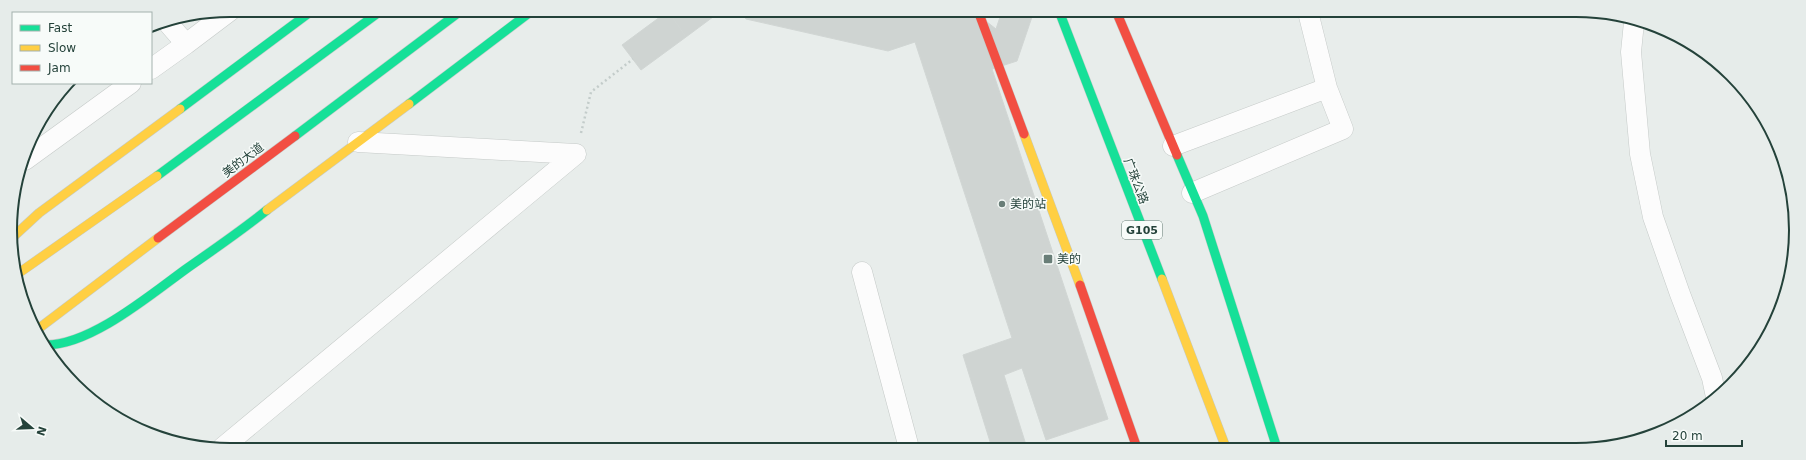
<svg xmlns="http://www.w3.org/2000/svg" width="1806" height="460" font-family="'DejaVu Sans','Noto Sans SC',sans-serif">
<rect width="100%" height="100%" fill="#e8edeb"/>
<path fill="#cfd4d2" stroke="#d1d6d4" d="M668,11h53l-35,26z
M668,11l18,26 -45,33 -19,-25z
M740,11h117l31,7 17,-5 -1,-2h69l23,18 6,-18h32l-17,50 -25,8 116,350 -62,21 -24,-72 -18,7 23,73h-35l-29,-93 49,-17 -97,-296 -27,9 -142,-32z"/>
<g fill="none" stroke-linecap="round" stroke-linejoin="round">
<defs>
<path id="street" d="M1308,12l19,76
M1634,22l-3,30 9,102 13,63 27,77 32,84 4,19
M186,44l45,-34
M151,69l35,-25 -19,-22
M1173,146l154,-58 16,41 -151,64
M25,160l106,-77
M862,272l47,176
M222,448l354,-294 -218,-12"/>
<path id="fast" d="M1059,11l103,268
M409,104l124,-94
M180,109l133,-99
M295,136l167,-126
M1177,155l26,61 74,232
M157,176l225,-166
M46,345c45,0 104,-50 140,-76 27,-19 55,-38 81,-59"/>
<path id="slow" d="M1024,134l56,151
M267,210l142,-106
M13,237l26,-24 141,-104
M16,275l141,-99
M1162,279l64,169
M38,329l120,-91"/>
<path id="jam" d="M978,11l46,123
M1116,11l61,144
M158,238l137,-102
M1080,285l57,163"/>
</defs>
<use href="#street" stroke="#c5cac8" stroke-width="21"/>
<use href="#fast" stroke="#c3cbc8" stroke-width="10"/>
<use href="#slow" stroke="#c3cbc8" stroke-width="10"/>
<use href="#jam" stroke="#c3cbc8" stroke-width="10"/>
<path stroke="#c3ccca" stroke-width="2.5" stroke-dasharray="2 3" stroke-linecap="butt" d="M581,133l10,-41 42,-33"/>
<use href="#street" stroke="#fcfcfc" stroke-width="20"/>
<use href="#fast" stroke="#16e098" stroke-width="9"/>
<use href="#slow" stroke="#ffcf43" stroke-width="9"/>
<use href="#jam" stroke="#f24e42" stroke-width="9"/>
</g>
<g fill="#697e78" stroke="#f7fbf9" stroke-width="1.5">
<circle cx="1002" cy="204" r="4"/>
<rect x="1043" y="254" width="10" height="10" rx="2"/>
</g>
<g text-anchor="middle" stroke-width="3" stroke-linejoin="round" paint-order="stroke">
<rect fill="#f7fbf9" stroke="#637a73" stroke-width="1" x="1122" y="221" width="40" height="18" rx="3"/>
<g font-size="11" font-weight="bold" fill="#24423a">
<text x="1142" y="234">G105</text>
</g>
<g font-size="12" fill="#24423a" stroke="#f7fbf9">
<text transform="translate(243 160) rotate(-37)" y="4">美的大道</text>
<text transform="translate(1136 181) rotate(69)" y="4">广珠公路</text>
</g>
<g font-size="12" fill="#24423a" stroke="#f7fbf9" text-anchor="start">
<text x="1010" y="208">美的站</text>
<text x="1057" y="263">美的</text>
</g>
</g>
<path d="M0 0H1806V460H0ZM230 17H1576A213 213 0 0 1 1789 230V230A213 213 0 0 1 1576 443H230A213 213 0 0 1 17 230V230A213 213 0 0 1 230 17Z" fill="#e6ecea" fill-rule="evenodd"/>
<path fill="none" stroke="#24423a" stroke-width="2" d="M230 17H1576A213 213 0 0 1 1789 230V230A213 213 0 0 1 1576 443H230A213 213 0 0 1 17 230V230A213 213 0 0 1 230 17Z"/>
<rect x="12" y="12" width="140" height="72" fill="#f7fbf9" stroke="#a3b1ad"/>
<rect x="20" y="25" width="20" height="6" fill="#16e098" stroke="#a3b1ad"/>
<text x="48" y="32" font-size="12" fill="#24423a">Fast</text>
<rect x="20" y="45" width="20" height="6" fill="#ffcf43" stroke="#a3b1ad"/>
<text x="48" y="52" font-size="12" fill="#24423a">Slow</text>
<rect x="20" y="65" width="20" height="6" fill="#f24e42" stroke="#a3b1ad"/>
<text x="48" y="72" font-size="12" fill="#24423a">Jam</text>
<g transform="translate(32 428) rotate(109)" stroke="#f7fbf9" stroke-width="3" paint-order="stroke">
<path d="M0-3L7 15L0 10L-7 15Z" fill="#24423a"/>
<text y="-6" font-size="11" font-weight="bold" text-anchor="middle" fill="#24423a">N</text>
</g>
<path d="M1666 440v6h76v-6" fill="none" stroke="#24423a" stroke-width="2"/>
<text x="1672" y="440" font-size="12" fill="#24423a" stroke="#f7fbf9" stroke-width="3" paint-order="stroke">20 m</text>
</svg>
